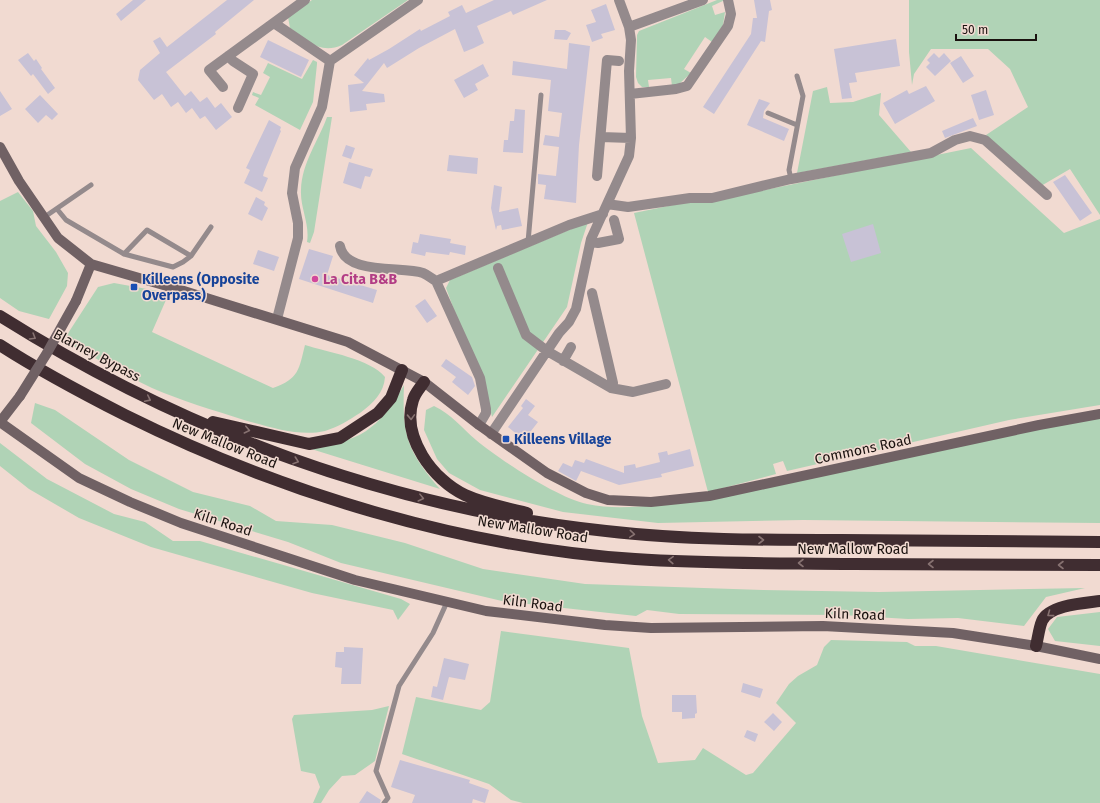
<svg xmlns="http://www.w3.org/2000/svg" width="1100" height="803" font-family="'Fira Sans',sans-serif">
<rect width="100%" height="100%" fill="#f1dad1"/>
<path fill="#b0d3b6" d="M312,0h96l-66,45c-22,10 -35,-5 -52,-17l-2,-11z
M717,0h8l-13,6 3,9 10,-3 -2,13 -11,17 -7,-5 -21,32 7,4 -12,11 -7,2 -1,-8 -23,2 1,7h-7l-4,-4 -2,-6 1,-42 2,-4z
M909,0h191v215l-30,-46 -29,17 -55,-51 42,-28 -18,-38 -22,-20h-57l-17,25 -2,11 -3,-33z
M313,60l4,2v2l-4,38 -13,28 -45,-25 4,-7 -7,-3 1,-3 8,3 9,-18 -7,-4 5,-10 34,16z
M827,87l3,16 23,-1 28,-9 -2,22 32,37 -114,21 16,-82z
M327,117h5l-18,115 -4,11 -3,-1c3,-18 -7,-34 -6,-52 1,-28 17,-48 26,-73z
M971,148l93,85 36,-14v186l-91,15 -222,51 -4,-10 -10,3 3,10 -68,18 -74,-279 39,-8 81,-13z
M18,192l15,19 3,15 20,26 12,21 -1,13 -18,33 -30,-8 -19,-13v-97z
M588,222l-7,21 -14,64 -75,110 -2,-9 -44,-120 4,-8z
M114,283l55,10 -17,39 121,56c26,-9 26,-19 32,-43 22,7 66,14 80,32 -1,16 -12,26 -25,36 -11,7 -22,14 -35,18 -26,6 -55,-4 -81,-11 -31,-10 -62,-19 -92,-32 -30,-14 -59,-32 -89,-47l35,-54z
M404,385c-2,50 3,66 36,104l-132,-41c52,-6 70,-18 96,-63z
M35,403l20,7 74,50 64,32 57,14 26,15 56,4 73,18 78,26 102,15 178,6 116,2 206,-4 -39,9 -22,29 -66,-8 -50,1 -66,-4 -163,-1 -32,-4 -11,6 -134,-15 -161,-38 -53,-21 -109,-33 -48,-20 -46,-25 -54,-41z
M434,406c17,8 28,22 42,34 24,20 82,58 111,64 24,5 47,3 70,1l443,-91v109l-297,-3 -145,3 -95,-11 -83,-22 -31,-17 -12,-14 -13,-29 2,-20z
M0,443l47,36 67,35 31,8 28,19h27l201,58 9,5 -12,16 -5,-10 -81,-17 -161,-46 -72,-29 -50,-29 -29,-23z
M1100,612v34l-45,-5 -7,-12 9,-12z
M501,631l128,17 13,68 16,47 37,-3 8,-12 43,27 7,-2 43,-50 -20,-20 13,-19 9,-8 19,-11 7,-18 7,-7 76,2 8,4h21l164,28v129h-577l-12,-3 -22,-16 -87,-30 14,-57 65,13 9,-8z
M389,706l-14,55 -20,14 -13,1 -13,14 -8,13h-8l7,-16 -5,-13 -14,-3 -9,-52 2,-4 78,-5z"/>
<path fill="#c8c2d6" d="M133,0h13l-25,21 -5,-7z
M227,0h27l-39,32 1,2 -50,38 19,24 6,-5 9,11 7,-5 8,11 6,-5 11,14 -16,13 -11,-14 -5,3 -8,-11 -6,5 -8,-11 -7,5 -9,-13 -8,6 -16,-20 2,-10 20,-17 -7,-12 7,-4 7,10z
M494,0h53l-34,15 -2,-4 -34,15 7,17 -10,5 -10,4 -9,-23 -36,19 -32,20 -3,-5 -22,28 22,3 1,8 -19,2 1,6 -17,2 -2,-27 16,-2 -10,-8 14,-17 1,2 20,-11 31,-20 1,2 29,-15 -2,-4 14,-7 4,8z
M754,0h16l2,10 -3,1 -4,31 -4,-1 -47,73 -11,-7 48,-73 2,-16h4z
M606,4l9,26 -14,4 2,4 -11,4 -6,-17 10,-3 -5,-12z
M555,30h10l6,3 -4,7 -13,-1z
M896,39l4,27 -45,7 2,9 -8,1 3,15 -10,1 -8,-50z
M268,40l41,20 -8,17 -41,-20z
M569,43l21,3 -11,99 -3,58 -32,-4 2,-14 -8,-1v-10l18,2 3,-29 -16,-2 2,-10 14,2 3,-24 -14,-2 3,-31 -39,-5 1,-14 54,8z
M28,53l6,8 2,-2 6,9 -1,1 14,19 -7,6 -15,-20 -2,2 -13,-16z
M934,53l5,5 5,-5 7,8 -16,15 -9,-9 4,-4 -3,-3z
M961,56l13,20 -11,7 -13,-20z
M483,64l6,12 -14,8 3,6 -14,8 -10,-18z
M926,86l9,15 -40,23 -12,-21 24,-13 2,4z
M986,90l8,25 -15,5 -8,-25z
M0,91l12,18 -12,7z
M40,95l18,19 -6,6 -6,-5 -8,8 -13,-14z
M759,99l11,4 -6,8 -1,7 26,11 -5,12 -37,-16z
M515,109l10,1 -2,43 -20,-1 1,-12h4l2,-19h4z
M973,118l4,8 -32,12 -3,-7z
M269,120l12,7 -1,3 1,1 -17,41 -1,4 5,2 -6,14 -18,-9 6,-13 -4,-2z
M346,145l9,3 -4,11 -9,-3z
M449,155l29,3 -1,16 -30,-3z
M349,162l24,7 -3,8 -5,-1 -4,13 -18,-6z
M1065,175l27,38 -12,8 -27,-39z
M494,185l8,2 -3,25 19,-4 4,18 -20,4 -1,-5 -4,1 -1,4 -5,-22z
M256,197l9,5 -1,3 4,3 -6,13 -14,-7z
M873,224l8,29 -30,9 -9,-28z
M420,234l31,5 -1,4 16,3 -1,9 -15,-3 -1,3 -23,-3 -1,4 -14,-3 2,-11 5,1z
M309,249l24,7 -6,19 50,15 -4,13 -74,-24z
M258,250l21,7 -5,14 -21,-7z
M425,299l12,17 -10,7 -12,-17z
M446,359l26,18 3,9 -7,9 -16,-13 4,-5 -15,-11z
M526,399l9,7 -7,9 10,7 -14,18 -16,-13 15,-19 -2,-2z
M690,449l4,17 -33,8 1,3 -43,8 -38,-14 -5,10 -18,-10 5,-8 9,4 3,-7 9,3 2,-4 38,14v-7l11,-2 1,4 24,-6 -2,-9 9,-2 1,4z
M344,647l19,1 -2,36h-20l1,-16 -7,-1 1,-15h8z
M444,658l25,6 -4,16 -16,-3 -6,23 -12,-3 2,-11 4,1z
M743,683l20,6 -3,9 -19,-6z
M672,695h24l1,18 -2,1v4l-13,1v-7h-10z
M773,713l9,9 -8,9 -10,-9z
M747,730l11,4 -3,8 -11,-5z
M400,760l70,20 -1,3 20,7 -4,13 -12,-4 -1,4h-60l3,-8 -24,-8z
M367,791l14,9 -1,3h-21z"/>
<g fill="none" stroke-linecap="round" stroke-linejoin="round">
<path stroke="#948a8c" stroke-width="5" d="M768,113l29,12
M791,179l-2,-9 14,-74 -6,-20
M57,209l9,11 58,34 49,13 10,-5 8,-6 20,-29
M43,218l48,-33
M528,242l13,-147
M124,254l23,-24 44,26
M384,803l4,-5 -12,-27 23,-85 34,-53 14,-31"/>
<path stroke="#948a8c" stroke-width="10" d="M274,23l56,38
M629,27l74,-27
M228,56l5,5 20,13 -15,34
M330,61l88,-61
M223,87l-14,-17 96,-70
M630,94l46,-5 11,-3 41,-60 3,-12 -3,-14
M601,137l30,1
M597,176l10,-116 12,1
M607,204l21,3 62,-9h22l79,-19 140,-26 24,-13 15,-4 15,4 62,55
M591,242l7,1 21,-4 -5,-19
M340,246c5,29 62,20 83,27 5,2 9,6 13,8l44,97 6,31v4l-7,12
M498,268l28,67 21,16 64,37 22,4 33,-8
M436,281l133,-56 34,-11
M592,293l21,90 -2,5
M277,319l21,-81v-15l-6,-30 3,-25 27,-61 8,-46
M563,361l8,-14
M491,434l68,-101 10,-11 7,-13 15,-70 38,-83 2,-18 -2,-67 2,-31 -2,-13 -10,-27"/>
<path stroke="#706164" stroke-width="10" d="M0,147l19,34 39,57 33,26 93,27 164,51 76,40 55,43 68,48 39,20 22,7 43,2 58,-6 330,-71 61,-11
M76,301l15,-37
M0,422l79,56 51,24 51,21 174,57 131,31 119,14 46,3 172,-2 130,7 83,13 64,13
M0,422l20,-26"/>
<path stroke="#402d31" stroke-width="12" d="M0,316c184,116 390,192 606,215 78,9 157,9 236,9 86,1 172,2 258,2
M0,345c40,26 82,48 125,70 157,78 335,132 510,144 73,5 146,4 218,5 83,0 165,1 247,1
M424,382c-4,6 -9,11 -11,18 -12,37 20,80 52,95 20,9 41,13 62,18
M213,422l96,22 31,-6 38,-25 13,-15 11,-28
M1036,646c2,-8 3,-18 6,-25 7,-16 43,-18 58,-20"/>
<path stroke="#706164" stroke-width="10" d="M20,396l27,-43 29,-52"/>
</g>
<defs><path id="oneway-chevron" d="M-2-3.5L2.5 0L-2 3.5" fill="none" stroke-width="1.6" stroke-linecap="round" stroke-linejoin="round"/></defs>
<g stroke="#877271">
<use href="#oneway-chevron" transform="translate(33 337) rotate(31)"/>
<use href="#oneway-chevron" transform="translate(148 399) rotate(26)"/>
<use href="#oneway-chevron" transform="translate(411 417) rotate(88)"/>
<use href="#oneway-chevron" transform="translate(247 430) rotate(13)"/>
<use href="#oneway-chevron" transform="translate(296 461) rotate(19)"/>
<use href="#oneway-chevron" transform="translate(421 498) rotate(14)"/>
<use href="#oneway-chevron" transform="translate(632 534) rotate(5)"/>
<use href="#oneway-chevron" transform="translate(761 540)"/>
<use href="#oneway-chevron" transform="translate(671 560) rotate(-178)"/>
<use href="#oneway-chevron" transform="translate(801 563) rotate(-180)"/>
<use href="#oneway-chevron" transform="translate(931 564) rotate(-180)"/>
<use href="#oneway-chevron" transform="translate(1061 565) rotate(-180)"/>
<use href="#oneway-chevron" transform="translate(1050 614) rotate(144)"/>
</g>
<circle fill="#d1479c" stroke="#f1dad1" stroke-width="1.5" cx="315" cy="279" r="4"/>
<g fill="#1a4fb4" stroke="#f1dad1" stroke-width="1.5">
<rect x="130" y="283" width="8" height="8" rx="2"/>
<rect x="502" y="435" width="8" height="8" rx="2"/>
</g>
<g text-anchor="middle" stroke-width="3" stroke-linejoin="round" paint-order="stroke">
<g font-size="14" font-weight="bold" fill="#164399" stroke="#f1dad1" text-anchor="start">
<text x="142" y="284">Killeens (Opposite<tspan x="142" dy="16">Overpass)</tspan></text>
<text x="514" y="444">Killeens Village</text>
</g>
<g font-size="14" font-weight="bold" fill="#b23c85" stroke="#f1dad1" text-anchor="start">
<text x="323" y="284">La Cita B&amp;B</text>
</g>
<g font-size="14" fill="#1a120f" stroke="#f1dad1">
<text transform="translate(97 355) rotate(28)" y="5">Blarney Bypass</text>
<text transform="translate(225 443) rotate(22)" y="5">New Mallow Road</text>
<text transform="translate(863 449) rotate(-12)" y="5">Commons Road</text>
<text transform="translate(223 522) rotate(18)" y="5">Kiln Road</text>
<text transform="translate(533 529) rotate(9)" y="5">New Mallow Road</text>
<text x="853" y="554">New Mallow Road</text>
<text transform="translate(533 603) rotate(7)" y="5">Kiln Road</text>
<text transform="translate(855 614) rotate(2)" y="5">Kiln Road</text>
</g>
</g>
<path d="M956 34v6h80v-6" fill="none" stroke="#1a120f" stroke-width="2"/>
<text x="962" y="34" font-size="12" fill="#1a120f" stroke="#f1dad1" stroke-width="3" paint-order="stroke">50 m</text>
</svg>
